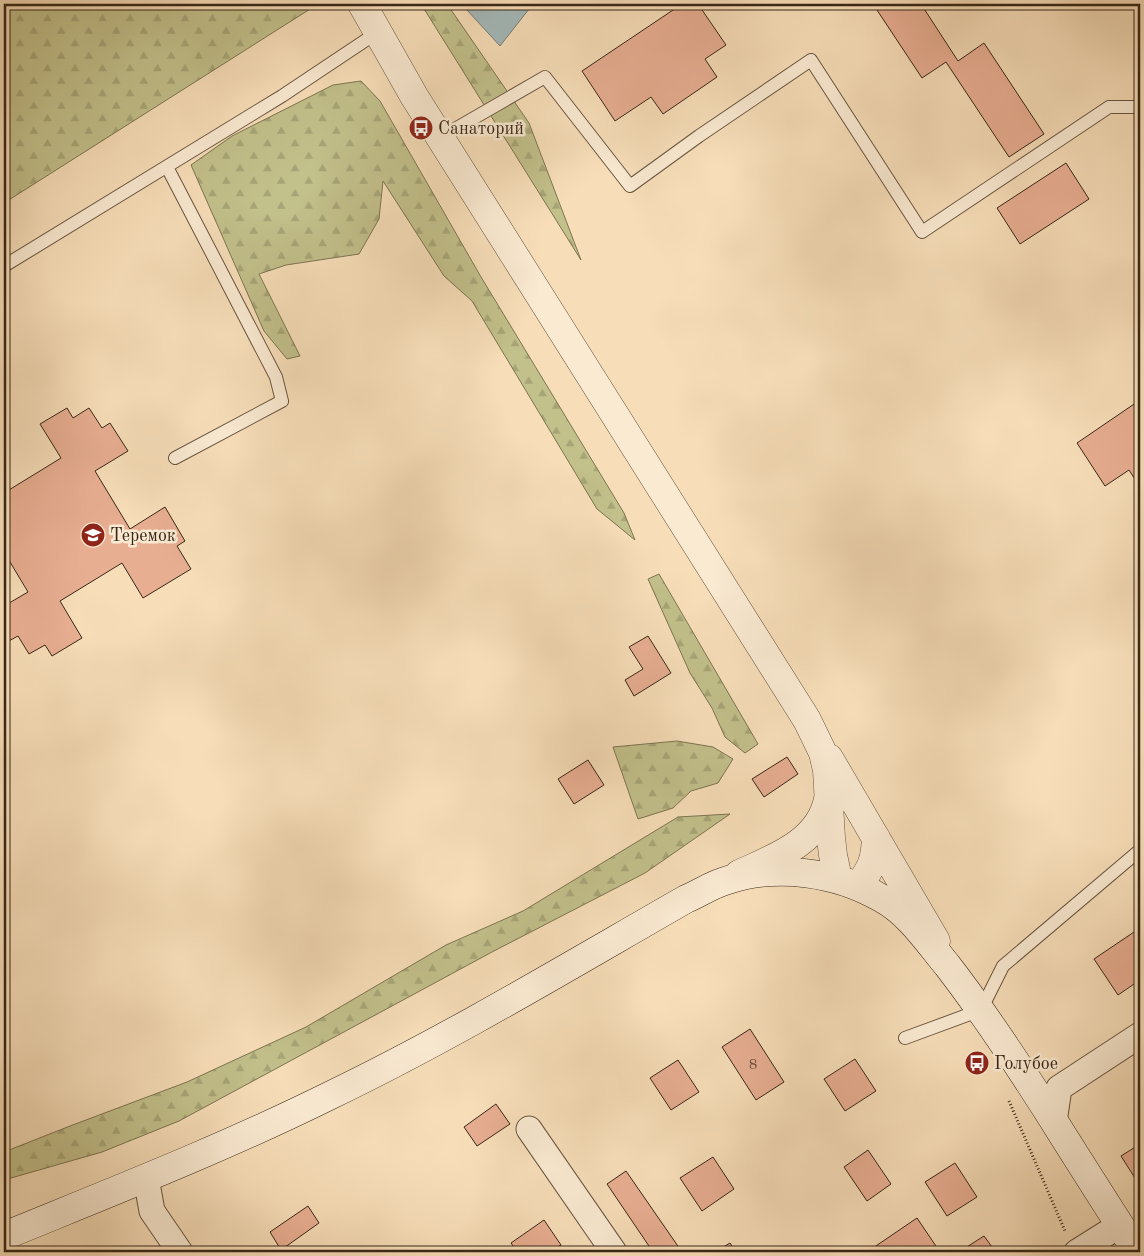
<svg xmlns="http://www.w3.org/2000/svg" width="1144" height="1256" font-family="'Old Standard TT',serif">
<defs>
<pattern id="forest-firs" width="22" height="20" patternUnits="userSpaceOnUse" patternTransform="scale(1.25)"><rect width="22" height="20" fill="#c2c08b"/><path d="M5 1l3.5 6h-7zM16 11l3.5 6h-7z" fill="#a7a577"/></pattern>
</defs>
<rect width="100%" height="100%" fill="#f7deb9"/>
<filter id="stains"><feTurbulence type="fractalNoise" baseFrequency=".004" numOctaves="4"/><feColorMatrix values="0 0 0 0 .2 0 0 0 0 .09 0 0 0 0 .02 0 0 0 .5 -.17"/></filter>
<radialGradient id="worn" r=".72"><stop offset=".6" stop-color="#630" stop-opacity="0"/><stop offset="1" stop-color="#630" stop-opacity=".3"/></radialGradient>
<path fill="url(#forest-firs)" stroke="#7d7451" d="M4,4h314l-314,199z
M421,4h26l82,119 52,137z
M361,81l19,20 101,176 143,236 11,27 -38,-31 -125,-208 -28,-25 -61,-95 -4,38 -20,35 -73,11 -27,9 41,82 -13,3 -23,-28 -73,-166 41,-29 101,-51z
M659,574l99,170 -13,9 -20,-16 -13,-29 -22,-35 -42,-94z
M677,741l36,6 20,12 -15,24 -27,8 -18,17 -35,11 -25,-72z
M730,814l-85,59 -153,79 -313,169 -77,31 -98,28v-28l66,-26 117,-44 119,-55 140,-82 77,-34 155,-94z"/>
<path fill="#a4b9bb" stroke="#797f79" d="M464,4h69l-33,42 -34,-37z"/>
<path fill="#e8ae92" stroke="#382717" d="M682,4h16l28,41 -21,14 12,18 -54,37 -12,-17 -36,24 -33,-50z
M873,4h48l37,57 26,-18 60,91 -35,23 -63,-95 -24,16z
M1066,163l23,36 -69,45 -23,-36z
M1140,400v87l-11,-17 -24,16 -28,-43z
M67,408l6,10 16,-10 13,20 8,-5 18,28 -33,20 35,58 35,-22 20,34 -8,5 14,23 -48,29 -21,-35 -62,38 22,37 -30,18 -7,-11 -16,9 -11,-18 -11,6 -3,-5v-31l24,-14 -24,-40v-59l57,-35 -21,-34z
M648,636l23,37 -37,23 -9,-16 18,-11 -14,-22z
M787,757l11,17 -34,23 -12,-18z
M588,760l16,25 -30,19 -16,-25z
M1140,928v52l-22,15 -24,-36z
M750,1029l34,53 -28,18 -34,-53z
M855,1059l21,32 -31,20 -21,-32z
M678,1060l21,32 -28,18 -21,-32z
M496,1104l14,20 -33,22 -13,-19z
M1140,1144v42l-19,-30z
M868,1150l23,34 -24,17 -23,-34z
M713,1157l21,32 -32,22 -22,-33z
M955,1163l22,34 -30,19 -22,-34z
M626,1171l56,81h-29l-46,-68z
M308,1206l11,17 -38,27 -11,-18z
M917,1218l23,34h-73z
M544,1220l17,25 -12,7h-32l-6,-9z
M984,1236l11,15 -2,1h-34z
M730,1243l6,9h-21z"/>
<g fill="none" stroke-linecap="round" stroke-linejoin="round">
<defs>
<path id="service" d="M441,139l14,-10 90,-52 85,109 69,-50 112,-76 111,172 187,-125h28l3,3
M167,167l109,210 6,24 -107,57
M4,266l278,-170 96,-64
M905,1038l76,-28 22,-44 137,-116"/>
<path id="minor" d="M1054,1122l5,-34 81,-53
M529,1129l85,123
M146,1178l6,33 28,41
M1077,1252l43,-27"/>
<path id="tertiary" d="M362,4l52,92 393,624 16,33 4,17 4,68 2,17 5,24
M829,758l107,183
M739,874c35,-16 81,-32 89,-75
M858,886c14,-18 17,-26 18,-48"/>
<path id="secondary" d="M4,1236c110,-45 220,-88 327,-141 122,-59 238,-129 355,-196 14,-6 27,-15 42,-19 49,-16 108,-8 153,18 28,15 46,43 66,67 38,49 72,101 105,153 28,45 57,90 85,134"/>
</defs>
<use href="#service" stroke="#685540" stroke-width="14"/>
<use href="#minor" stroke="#685540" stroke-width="27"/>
<use href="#tertiary" stroke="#685540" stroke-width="29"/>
<use href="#secondary" stroke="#382717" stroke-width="29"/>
<path stroke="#382717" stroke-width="3" stroke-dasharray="1 2.5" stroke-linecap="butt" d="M1009,1101l56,130"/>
<use href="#service" stroke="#faead2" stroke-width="12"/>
<use href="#minor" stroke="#faead2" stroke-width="25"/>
<use href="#tertiary" stroke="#faead2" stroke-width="28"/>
<use href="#secondary" stroke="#faead2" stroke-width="28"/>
</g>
<defs>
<symbol id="bus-disc" viewBox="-11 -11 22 22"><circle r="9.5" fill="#8f2418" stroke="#faead2"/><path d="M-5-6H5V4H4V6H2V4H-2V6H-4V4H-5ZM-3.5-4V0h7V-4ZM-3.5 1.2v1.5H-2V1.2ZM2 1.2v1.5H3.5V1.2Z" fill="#fff"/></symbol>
<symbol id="school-disc" viewBox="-11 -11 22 22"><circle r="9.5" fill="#8f2418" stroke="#faead2"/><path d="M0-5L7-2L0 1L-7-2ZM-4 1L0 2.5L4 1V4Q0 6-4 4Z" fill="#fff"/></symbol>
</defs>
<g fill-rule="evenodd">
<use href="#bus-disc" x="407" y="114" width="28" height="28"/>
<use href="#school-disc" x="79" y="521" width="28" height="28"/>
<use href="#bus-disc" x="963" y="1049" width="28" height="28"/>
</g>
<g text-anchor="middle" stroke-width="5" stroke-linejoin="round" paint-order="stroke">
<g font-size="15" fill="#644936">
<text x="753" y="1069">8</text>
</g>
<g font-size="18" fill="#382717" stroke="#faead2" text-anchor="start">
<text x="438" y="134">Санаторий</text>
<text x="110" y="541">Теремок</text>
<text x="994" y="1069">Голубое</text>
</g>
</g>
<rect width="1144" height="1256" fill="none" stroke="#f7deb9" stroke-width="20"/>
<rect x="5" y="5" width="1134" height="1246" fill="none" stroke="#382717" stroke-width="2.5"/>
<rect x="10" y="10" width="1124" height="1236" fill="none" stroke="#382717"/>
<rect width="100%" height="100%" filter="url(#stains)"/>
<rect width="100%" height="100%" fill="url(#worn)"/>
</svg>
